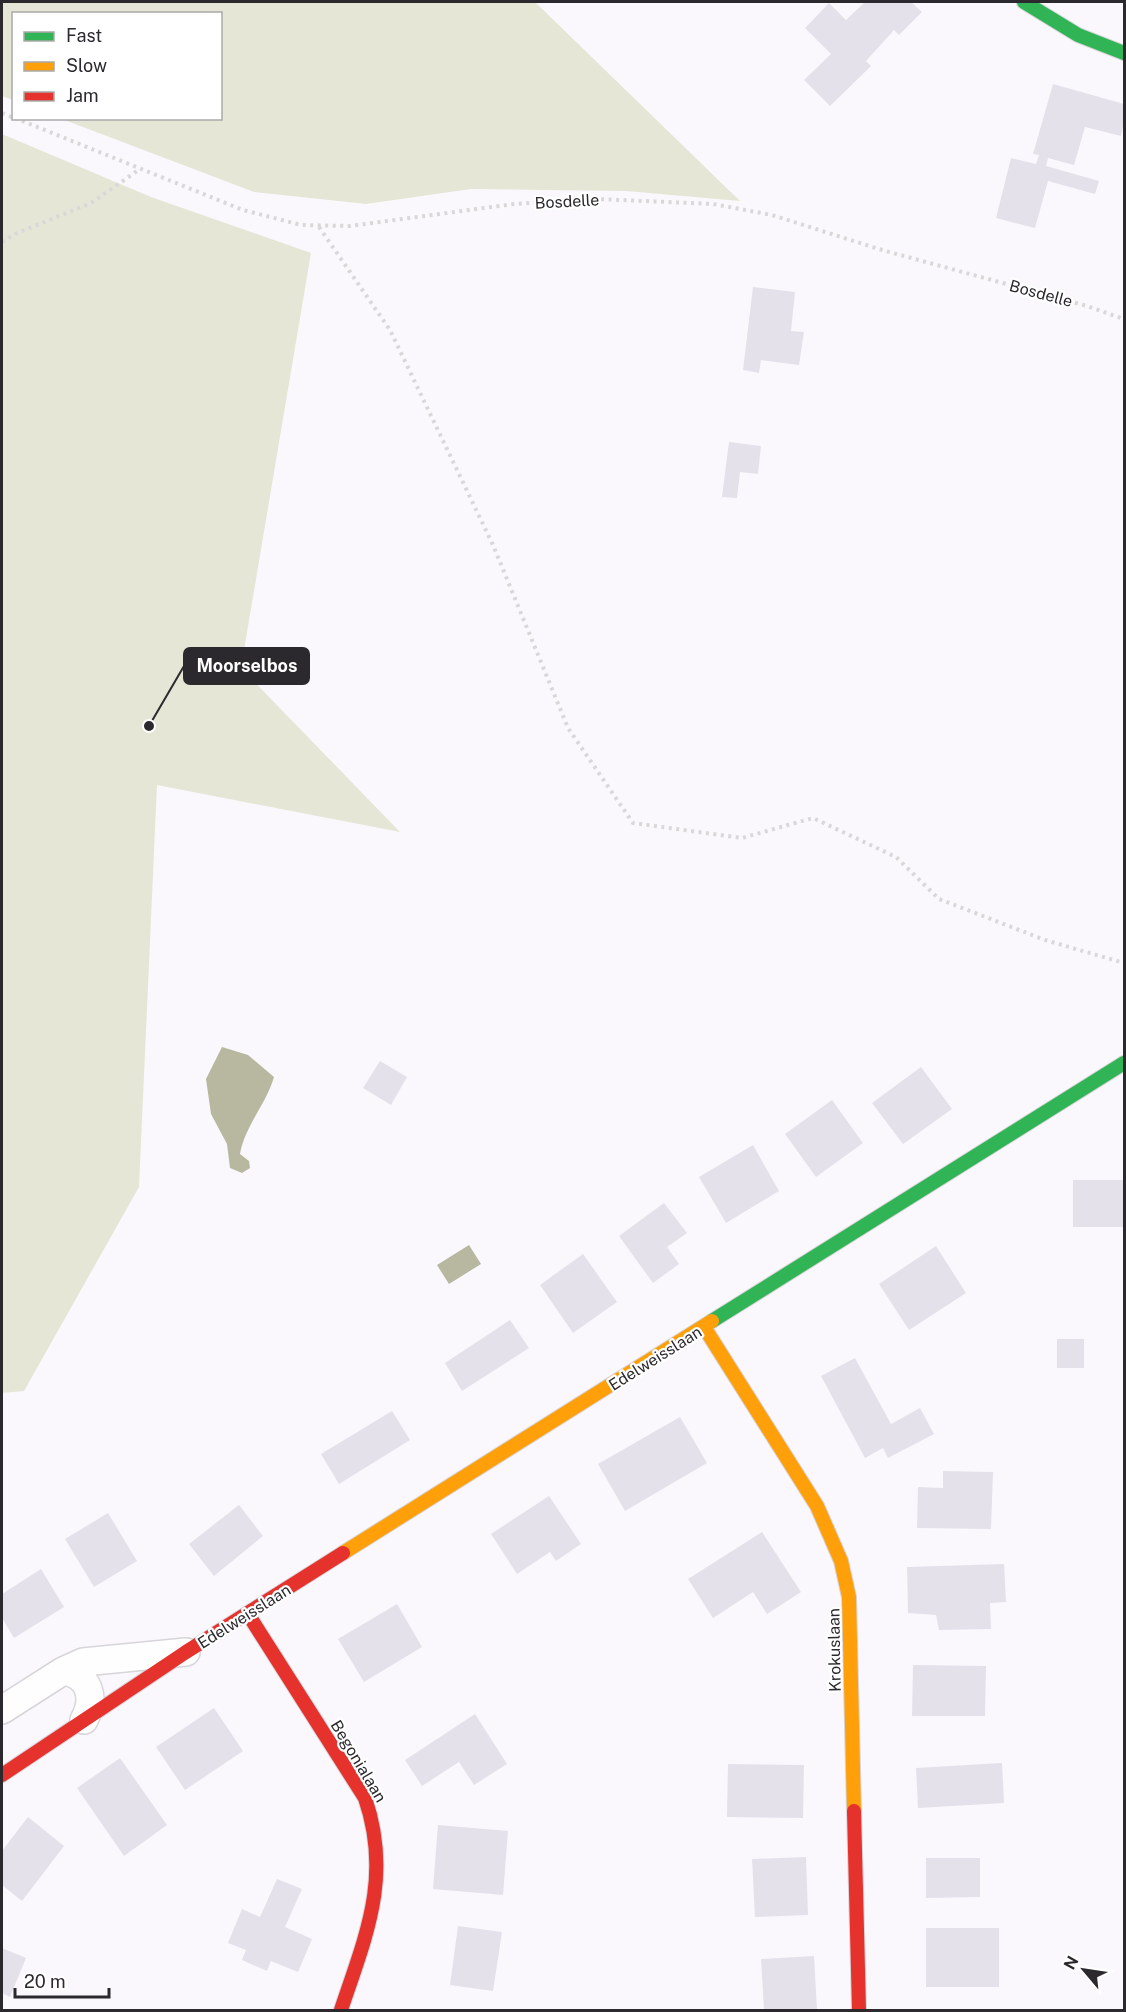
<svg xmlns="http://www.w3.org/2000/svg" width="1126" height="2012" font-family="'Public Sans',sans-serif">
<rect width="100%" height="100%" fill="#faf8fd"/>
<path fill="#e6e6d6" d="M2,2h533l205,199 -114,-10 -155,-2 -105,15 -112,-12 -192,-73 158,-1v-104h-206l-1,86 -11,-4z
M2,134l149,63 160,56 -70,415 159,164 -243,-47 -18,402 -115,204 -22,2z"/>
<path fill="#b8b79f" d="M222,1047l26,8 26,22c-8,28 -29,48 -34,77l9,7 1,7 -8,5 -12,-5 -3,-24 -16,-30 -5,-35z
M469,1245l12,19 -32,20 -12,-19z"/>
<path fill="#e5e1ea" d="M865,2h46l11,10 -23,23 -5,-5 -28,31 5,5 -41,40 -26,-26 27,-26 -26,-26 24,-25 17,17z
M1053,84l71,20v17l-3,15 -36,-9 -11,38 -26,-7 -2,8 53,15 -4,13 -47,-13 -13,47 -39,-10 15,-60 25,6 3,-9 -6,-1z
M753,287l42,5 -4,39 13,1 -5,33 -38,-5 -2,13 -16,-3z
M729,442l32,4 -3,28 -18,-2 -3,26 -15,-1z
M380,1061l27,16 -16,28 -28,-17z
M921,1067l31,42 -49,35 -31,-41z
M832,1100l31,43 -47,34 -31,-43z
M753,1145l26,46 -53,32 -27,-46z
M1073,1180h51v47h-51z
M664,1203l23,30 -20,14 12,17 -26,19 -34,-47z
M936,1246l30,47 -57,37 -30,-46z
M583,1254l34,48 -44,31 -33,-48z
M510,1320l19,28 -67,43 -17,-28z
M1057,1339h27v29h-27z
M855,1358l36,66 29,-16 14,26 -46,24 -5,-10 -18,10 -44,-82z
M392,1411l18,29 -71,44 -18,-30z
M680,1417l27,46 -82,48 -27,-47z
M943,1471l50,1 -2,57 -74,-1 1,-41 25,1z
M549,1496l32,48 -25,17 -6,-9 -33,22 -26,-40z
M239,1505l24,31 -49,40 -25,-32z
M108,1513l29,48 -43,26 -29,-48z
M762,1532l39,60 -34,22 -14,-22 -40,26 -25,-39z
M1004,1564l2,38 -16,1 1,26 -52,1 -3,-15 -28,-2 -1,-46z
M41,1569l23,38 -50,31 -12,-20v-24z
M397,1604l25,43 -58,35 -26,-43z
M913,1665l73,1 -1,50h-73z
M214,1708l29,43 -58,39 -29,-43z
M475,1714l32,50 -33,21 -15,-23 -37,24 -17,-26z
M120,1758l47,67 -43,31 -47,-68z
M1002,1763l2,40 -86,5 -2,-40z
M728,1764l76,1 -1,53 -76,-1z
M28,1817l36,29 -42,55 -20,-16v-34z
M438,1825l70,6 -5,64 -70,-6z
M806,1857l2,58 -53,2 -3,-58z
M926,1858h54v39l-54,1z
M277,1879l25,10 -17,38 27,12 -14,33 -27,-11 -4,10 -25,-11 4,-10 -18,-7 14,-34 18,8z
M458,1926l44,6 -9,59 -43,-6z
M926,1928h73v59h-73z
M2,1948l24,10 -16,39 -8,-4z
M814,1956l3,54h-53l-3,-51z"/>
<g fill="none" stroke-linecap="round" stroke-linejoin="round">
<defs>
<path id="street" d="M63,1671c27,4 33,27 21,49
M2,1710l61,-39 20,-9 103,-10"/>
<path id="fast" d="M1024,2l54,33 46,18
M712,1321l412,-258"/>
<path id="slow" d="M704,1327l113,179 24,55 8,36 5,214
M343,1553l369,-232"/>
<path id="jam" d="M248,1614l117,184c27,79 1,137 -24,212
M2,1775l184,-123 157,-99
M854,1811l5,199"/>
</defs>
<use href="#street" stroke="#d7d5d9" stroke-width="30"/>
<use href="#fast" stroke="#d7d5d9" stroke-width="16"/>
<use href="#slow" stroke="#d7d5d9" stroke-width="16"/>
<use href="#jam" stroke="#d7d5d9" stroke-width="16"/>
<path stroke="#d8d8d9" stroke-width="4" stroke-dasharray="3 4.5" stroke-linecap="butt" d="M2,113l12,5
M15,118l228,92 58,15 49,1 164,-22 84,-5 115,5 59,11 110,35 205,56 37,13
M319,227l71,103 103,215 75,183 65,95 109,15 71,-20 83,39 43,42 106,41 79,23
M2,242l13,-8 76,-31 49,-34"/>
<use href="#street" stroke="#fefeff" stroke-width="27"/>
<use href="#fast" stroke="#30b455" stroke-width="14"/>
<use href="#slow" stroke="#ff9f0a" stroke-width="14"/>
<use href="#jam" stroke="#e5322d" stroke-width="14"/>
</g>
<g text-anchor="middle" stroke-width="4.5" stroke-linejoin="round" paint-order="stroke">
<g font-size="16" fill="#2b292d" stroke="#fff">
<text transform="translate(567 201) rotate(-3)" y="6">Bosdelle</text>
<text transform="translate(1041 293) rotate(15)" y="6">Bosdelle</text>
<text transform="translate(655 1358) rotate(-32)" y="6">Edelweisslaan</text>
<text transform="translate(244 1616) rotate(-32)" y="6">Edelweisslaan</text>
<text transform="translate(834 1650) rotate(-91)" y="6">Krokuslaan</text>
<text transform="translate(359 1761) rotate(59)" y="6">Begonialaan</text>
</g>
</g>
<path fill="none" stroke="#2b292d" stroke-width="2" d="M149 726L184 666"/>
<circle fill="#2b292d" stroke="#fff" stroke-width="2" cx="149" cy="726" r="6"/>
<rect fill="#2b292d" stroke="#2b292d" stroke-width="2" x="184" y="648" width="125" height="36" rx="6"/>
<g font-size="18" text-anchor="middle" font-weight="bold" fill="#fff">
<text x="247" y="672">Moorselbos</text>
</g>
<rect width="1126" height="2012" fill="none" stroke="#2b292d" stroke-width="6"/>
<rect x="12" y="12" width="210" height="108" fill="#ffffff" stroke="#aaa9ab" stroke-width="1.5"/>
<rect x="24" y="32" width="30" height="9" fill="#30b455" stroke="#aaa9ab" stroke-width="1.5"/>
<text x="66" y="42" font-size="18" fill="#2b292d">Fast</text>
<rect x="24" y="62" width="30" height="9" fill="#ff9f0a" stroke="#aaa9ab" stroke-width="1.5"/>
<text x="66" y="72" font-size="18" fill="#2b292d">Slow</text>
<rect x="24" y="92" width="30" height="9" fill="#e5322d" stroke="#aaa9ab" stroke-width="1.5"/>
<text x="66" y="102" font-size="18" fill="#2b292d">Jam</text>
<g transform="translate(1084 1970) rotate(299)" stroke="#ffffff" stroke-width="4.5" paint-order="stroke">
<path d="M0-4.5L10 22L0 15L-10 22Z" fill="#2b292d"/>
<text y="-9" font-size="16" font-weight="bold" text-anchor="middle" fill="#2b292d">N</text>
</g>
<path d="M15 1988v9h94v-9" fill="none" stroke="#2b292d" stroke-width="3"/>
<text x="24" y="1988" font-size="18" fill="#2b292d" stroke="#ffffff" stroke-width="4.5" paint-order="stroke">20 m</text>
</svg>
